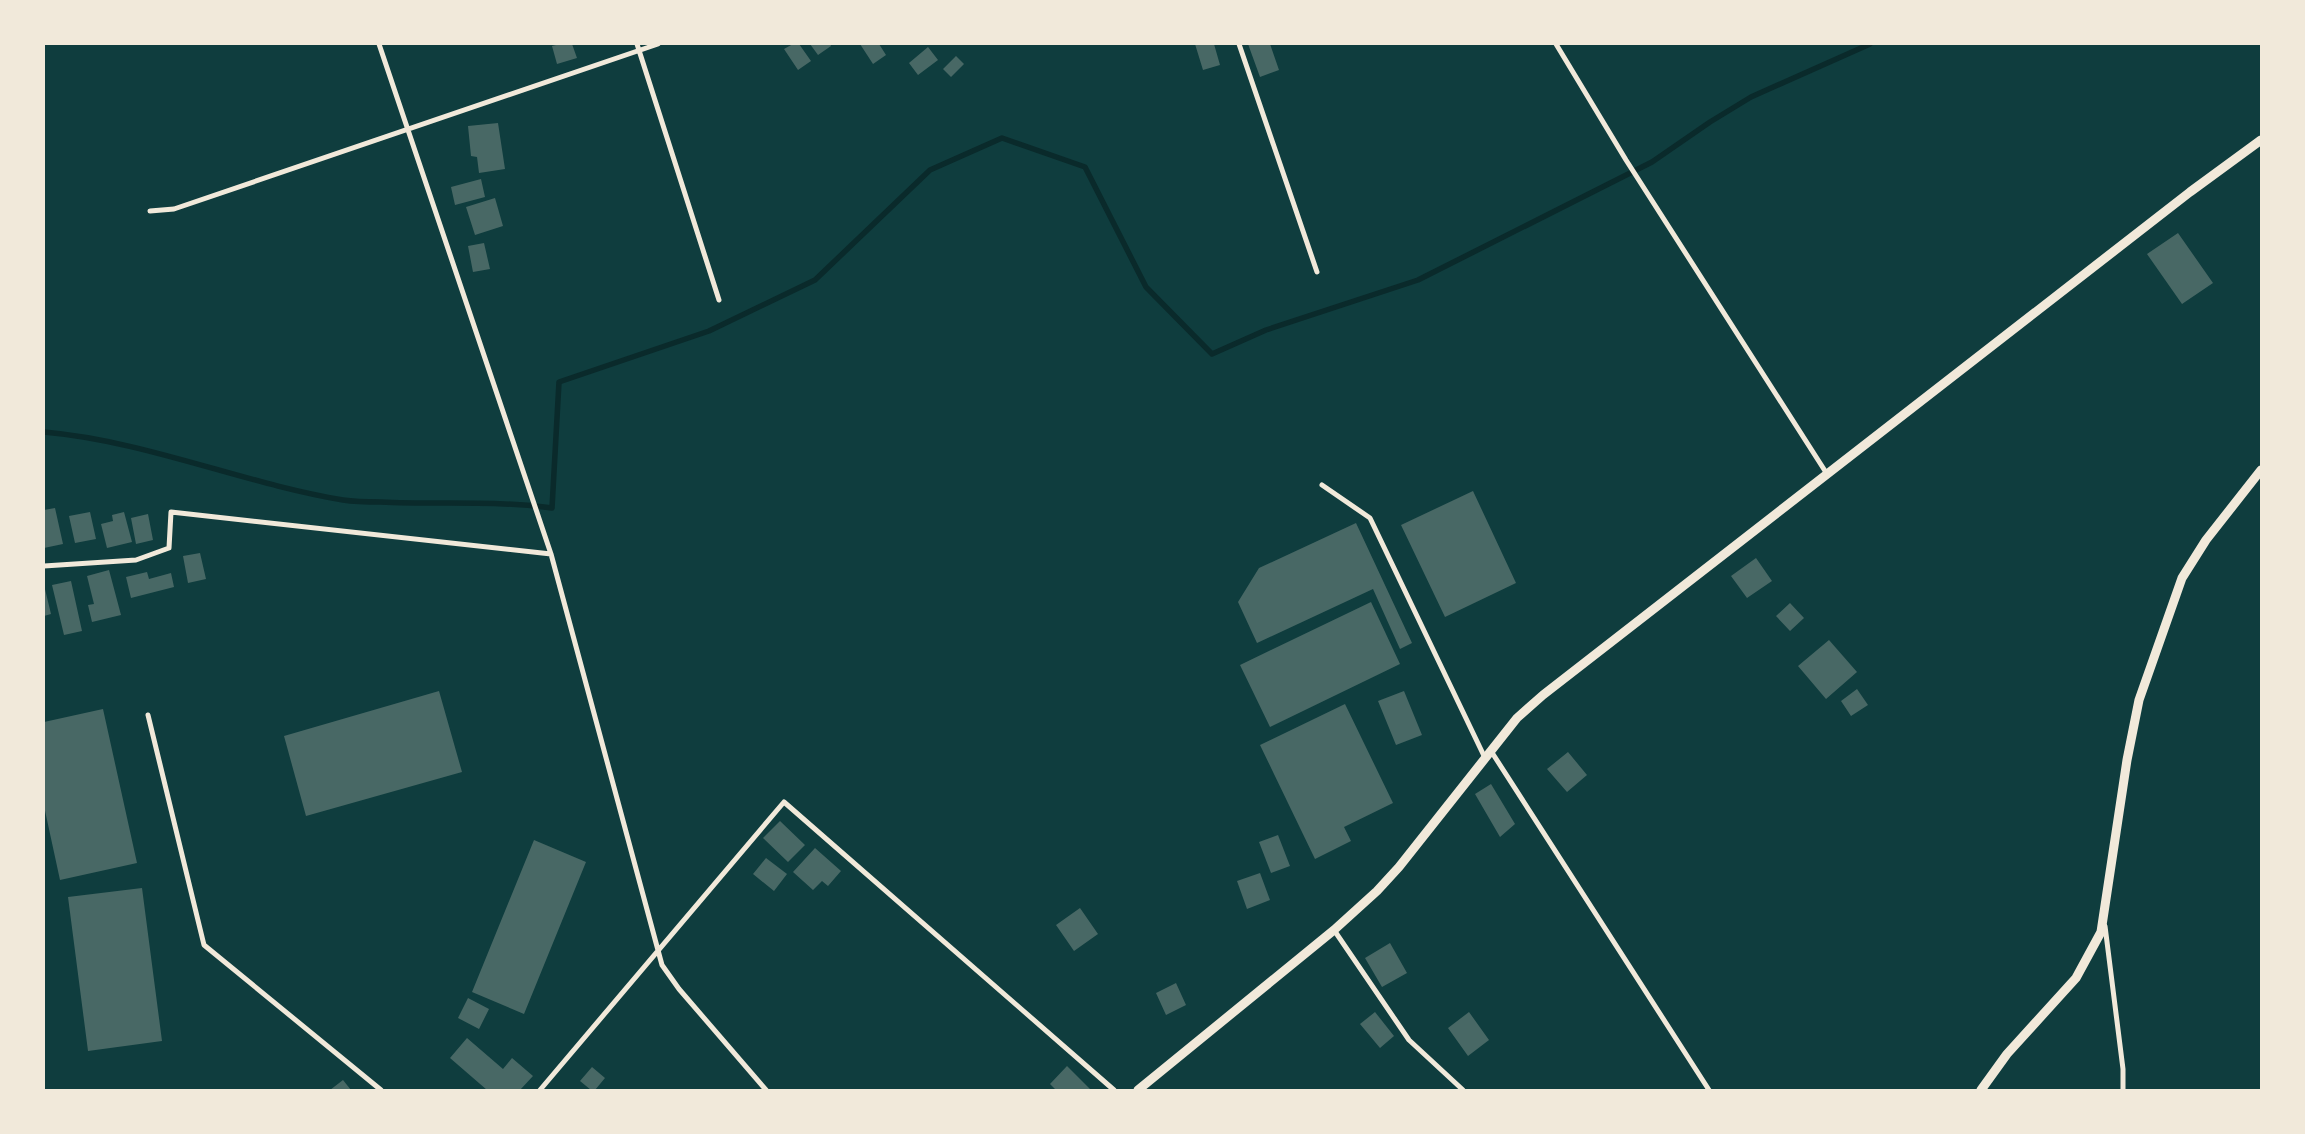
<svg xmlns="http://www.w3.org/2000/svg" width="2305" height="1134" font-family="Figtree,sans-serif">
<rect width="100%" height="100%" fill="#0f3d3e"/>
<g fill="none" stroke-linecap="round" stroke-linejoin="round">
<path stroke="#0a2a2b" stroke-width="5.5" d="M44,432c102,9 198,51 299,68 13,2 26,2 38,2 57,3 114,-2 171,6l7,-126 150,-51 106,-51 115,-110 72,-32 83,29 61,120 66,67 54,-24 152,-50 234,-118 58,-40 41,-25 119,-53"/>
</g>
<path fill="#486865" d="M560,44h12l5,14 -20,6 -5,-18z
M793,44h6l12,17 -13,9 -14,-21z
M810,44h20l1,2 -13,9z
M860,44h19l7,11 -13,9z
M1195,44h19l6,21 -17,5z
M1248,44h22l9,26 -19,7z
M928,47l10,13 -20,15 -9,-12z
M956,56l8,8 -13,13 -8,-8z
M498,123l7,46 -26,4 -2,-16 -6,-1 -3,-30z
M481,179l4,18 -30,8 -4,-18z
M495,198l8,28 -28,9 -9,-28z
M2178,233l35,50 -31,21 -35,-50z
M484,243l6,26 -17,3 -5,-26z
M1473,491l43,92 -71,34 -44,-92z
M55,508l8,36 -19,4v-38z
M90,512l6,27 -21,4 -6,-27z
M124,512l8,30 -25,6 -6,-24 12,-3 -1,-6z
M148,514l5,26 -17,4 -5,-26z
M1356,523l56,120 -12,6 -27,-60 -116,54 -19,-41 21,-34z
M200,553l6,26 -18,4 -5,-27z
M1756,558l16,23 -25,17 -16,-22z
M109,570l12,45 -29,7 -4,-17 6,-1 -7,-28z
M147,572l2,7 22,-6 3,14 -43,11 -5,-21z
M71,581l11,50 -18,4 -12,-50z
M44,585l7,29 -7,2z
M1371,602l29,62 -130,63 -30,-62z
M1790,603l14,15 -14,13 -14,-15z
M1829,640l28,32 -31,27 -28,-33z
M1857,689l11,16 -17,11 -10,-15z
M439,691l23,81 -156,44 -22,-80z
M1404,691l18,44 -26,10 -18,-44z
M1345,704l48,99 -49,24 7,14 -36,18 -55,-114z
M103,709l34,154 -77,17 -16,-74v-84z
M1568,752l19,23 -20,17 -20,-23z
M1491,784l24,40 -15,13 -25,-43z
M780,821l25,24 -17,17 -25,-24z
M1278,835l12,31 -19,7 -12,-31z
M534,840l52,22 -62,152 -52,-22z
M815,848l26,23 -13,15 -6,-5 -9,9 -20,-18z
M766,858l21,16 -13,17 -21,-17z
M1260,873l10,27 -23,9 -10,-28z
M142,888l20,153 -74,10 -20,-154z
M1080,908l18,26 -24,17 -18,-26z
M1390,943l17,30 -25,14 -17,-29z
M1176,983l10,22 -20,10 -10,-22z
M468,998l21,11 -10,20 -21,-11z
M1375,1012l19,24 -14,12 -20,-24z
M1469,1012l20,28 -21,16 -20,-28z
M467,1038l36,31 9,-11 21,18 -13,14h-33l-37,-32z
M1067,1066l24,24h-35l-6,-6z
M592,1067l13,11 -10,12h-4l-11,-9z
M343,1080l8,10h-21z"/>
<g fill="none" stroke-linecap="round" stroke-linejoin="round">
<path stroke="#f1e9da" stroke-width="5" d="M379,44l172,510 111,411 17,24 87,101
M637,44l82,256
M1239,44l78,228
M1556,44l70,116 201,314
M150,211l24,-2 484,-165
M1322,485l48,33 115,240
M44,566l92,-6 33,-12 2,-36 380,42
M148,715l56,230 177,145
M1491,751l218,339
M2105,926l18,143v21
M1334,930l75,110 54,50
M540,1090l244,-288 330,288"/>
<path stroke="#f1e9da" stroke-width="9" d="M1138,1090l196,-160 43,-39 22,-24 118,-149 26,-23 647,-503 71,-52
M1981,1090l26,-36 69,-76 25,-46 26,-172 12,-60 43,-122 24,-38 55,-70"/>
</g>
<rect width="2305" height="1134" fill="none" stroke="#f1e9da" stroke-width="90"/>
</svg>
